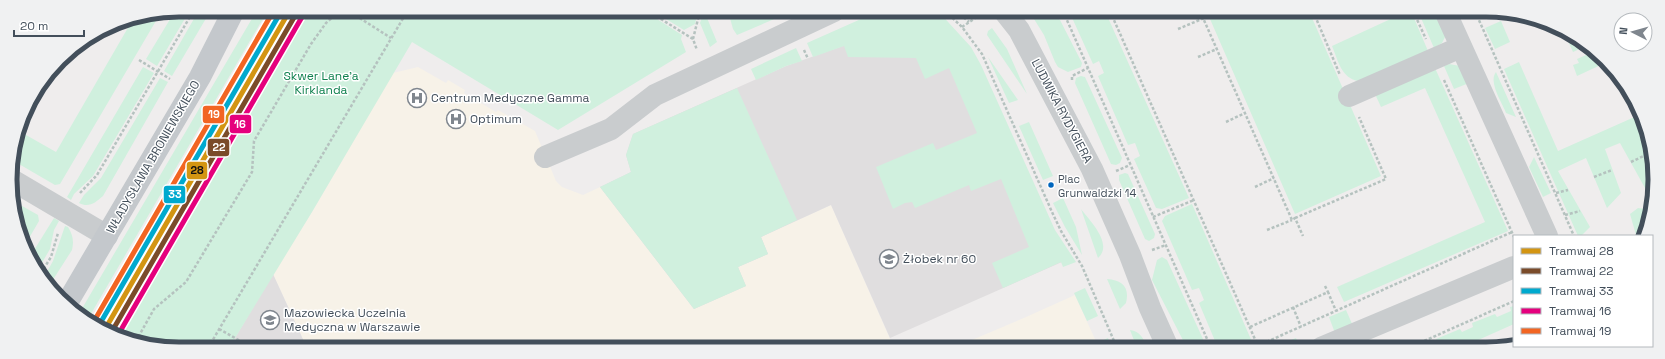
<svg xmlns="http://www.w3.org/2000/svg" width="1665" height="359" font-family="'Space Grotesk',sans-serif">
<rect width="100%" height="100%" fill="#efeded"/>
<path fill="#f7f2e8" d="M418,67l28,16 2,-3 17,10 -1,3 32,19 2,-2 37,21 21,50 6,6 21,8 17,-8 94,122 44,-42 30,-13 -7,-17 70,-32 63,143h-587l-34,-74 39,-62 81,-139z
M1075,295l24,53h-146l73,-31z"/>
<path fill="#e0dedf" d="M891,29l48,6 123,227 -172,76 -59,-133 -70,32 7,17 -30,13 8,19 -52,23 -94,-122 31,-15 -5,-17 7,-21 153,-68z
M273,274l34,74h-78z"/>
<path fill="#d0f0de" d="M180,10h10l-33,56 -11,-7 29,-48z
M199,10h12l-39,66 -8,-5z
M257,10h11l-180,309 -8,-7z
M296,10h347l39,25 -1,4 5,13 -128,78 -146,-88 -100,170 -83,136h-71l-50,-15z
M653,11h45l-3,13 -11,6z
M704,11h5l-2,7 10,24 -7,5 -10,-24z
M728,11h65l-56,24 -4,-6z
M879,11h59l33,36 10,18 74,165 21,32 -13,5 -2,-5 -58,26 -11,-25 37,-16 -28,-68 -30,12 -2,-6 -54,23 -3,-6 -7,1 -12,6 -17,-42 57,-24 3,7 41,-17 -28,-65 -24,11 -9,-21 -68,-1 -4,-11 -31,11 -6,-14z
M1029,11c11,0 23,2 31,9l22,43 -1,4 -13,5 -10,-5 -3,-5 -11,-27z
M1069,11h36l84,187 -27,11 -6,-1 -22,-49 6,-3 -5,-13 -7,2 -30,-69 6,-3 -5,-12 -6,3z
M1229,11h80l72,165 -86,38 -85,-195z
M1408,11h3l17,40 -70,30c-17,-3 -20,-21 -26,-35z
M1418,11h18l10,24 -4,8 -8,5z
M160,14l-100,170 -5,1 -43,-25 7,-29 37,21 77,-133z
M1501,21l9,21 -15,7 -10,-21z
M992,28l15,21 20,45 -40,-59 1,-4z
M1563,30l7,3 16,13 -13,6z
M796,48l6,13 -16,5 -30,14 -5,-11z
M1593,52l12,11 -28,13 -4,-11 6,-2 -2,-4z
M988,57l30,43 -9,3z
M1519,62l39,89 81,-36 10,20 4,53 -1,1 -7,-1 -25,-45 -15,6 16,44 -14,15 -21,-50 -28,13 32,56 -9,9h-3l-74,-167z
M1449,64l11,2 9,17 -15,6 -10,-23z
M143,67l11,6 -61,103 -19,18 -3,6 -4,-3z
M1435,68l73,163 -164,71 -7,-15 148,-65 -60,-134 -44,19 -6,-13z
M1496,72l20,45 -10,-4c-4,-11 -18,-31 -10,-41z
M1081,76l4,1 37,81 -2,5 -4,2 -5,-1 -36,-81 1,-5z
M160,78l8,4 -65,114c-8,7 -14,12 -24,7l5,-8 17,-17z
M737,88l60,132 -36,17 7,17 -30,13 8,19 -52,23 -94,-122 31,-15 -5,-17 7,-21z
M1029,122l24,54 -10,4 -24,-54z
M1534,157l17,36 -8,4 -14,-30z
M1125,173l3,1 27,60 -1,4 -5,3 -4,-2 -26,-59v-5z
M1063,198l13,29 6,28 -17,-28 -12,-24z
M15,202l23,13 1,6 -14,24 -6,-11z
M1192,204l61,140 -11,4h-24l-19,-45 5,-3 -5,-12 -7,2 -30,-69 3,-5z
M1638,208l13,2 -6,21 -9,4 -6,-21z
M1081,209c8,11 33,35 17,49z
M54,218l5,3 -5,9 -4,19 -11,19 -8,-13z
M65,226l3,1c5,8 6,14 4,23l-23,36 -5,-9 9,-16z
M1162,257l5,3 36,79 -1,4 -11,5h-4l-35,-68 5,-20z
M1107,279c15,1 23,8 19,24l-6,6z
M1085,288l13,28 -11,5 -13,-28z
M1514,306v18l-56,25h-18l-4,-10 24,-10 2,3 11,-5 -1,-4 23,-9 2,3 14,-6 -1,-4z
M1346,310l7,16 -18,7 -6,-16z
M1130,330c10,1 14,9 17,18h-10z
M1108,338l4,10h-13l-2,-5z
M1296,338l4,10h-29z"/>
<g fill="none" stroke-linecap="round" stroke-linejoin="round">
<path stroke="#b5c2bf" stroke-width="2.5" stroke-dasharray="3 2" stroke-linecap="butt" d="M347,10l44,28
M648,11l45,28 4,11
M945,11l17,16 20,27 70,158 9,19 21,35 35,82
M956,11l13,11
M1055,11l9,3
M1063,11l148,337
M1110,11l148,335
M1200,11l92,209 3,-2 8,18
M1313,11l27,64
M1413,11l13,28
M1475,11l99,225
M856,17l14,-6
M962,27l19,-13
M1178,29l43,-18
M693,39l7,-28
M804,50l4,9
M1198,57l19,-8
M139,60l31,19
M1072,80v-4l16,-8
M1444,80l70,157
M1226,122l19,-9
M1631,162l19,-9
M1116,171l14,-6
M1594,177l18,-7
M1255,187l19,-9
M80,193l17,-18 97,-165
M1556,193l12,-3
M1565,215l15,-4
M1153,217l41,-17
M1295,218l91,-39 -27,-62
M1267,230l25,-10
M1152,250l14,-5
M41,273l10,-16 7,-24
M1325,286l3,6
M1293,307l8,20
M1250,327l78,-35 8,19
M219,329l34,19
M136,341l18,-32 32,-27 66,-110 2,-31 57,-97 15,-21 15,-13
M208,348l200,-338
M1206,348l4,-1
M1253,348l259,-116
M1406,349l108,-48"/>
<path stroke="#c9ccce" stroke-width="22" d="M1004,11l15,19 73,139 38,86 20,53 18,40
M1445,11l102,225
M1349,96l112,-49
M545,157l66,-28 44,-34 179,-84
M12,180l95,56
M1321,348l193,-81"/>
<path stroke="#c4c8cc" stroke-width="22" d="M67,303l133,-226 34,-67"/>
<defs>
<path id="tram-1" d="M104,331l186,-321"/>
<path id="tram-2" d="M111,333l185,-319"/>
<path id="tram-3" d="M98,327l184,-317"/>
<path id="tram-4" d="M118,335l184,-318"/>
<path id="tram-5" d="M93,323l181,-313"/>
</defs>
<use href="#tram-1" stroke="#fff" stroke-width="8"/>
<use href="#tram-2" stroke="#fff" stroke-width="8"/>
<use href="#tram-3" stroke="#fff" stroke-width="8"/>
<use href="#tram-4" stroke="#fff" stroke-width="8"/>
<use href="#tram-5" stroke="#fff" stroke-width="8"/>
<use href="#tram-1" stroke="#d39512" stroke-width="5"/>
<use href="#tram-2" stroke="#7a4b2a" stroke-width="5"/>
<use href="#tram-3" stroke="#00a9ce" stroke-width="5"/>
<use href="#tram-4" stroke="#e5007d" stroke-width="5"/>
<use href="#tram-5" stroke="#f26522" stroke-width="5"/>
</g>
<defs>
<symbol id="hospital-ring" viewBox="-11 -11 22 22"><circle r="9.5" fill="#fff" stroke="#7f868e" stroke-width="1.5"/><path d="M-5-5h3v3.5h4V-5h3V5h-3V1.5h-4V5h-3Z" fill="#7f868e"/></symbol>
<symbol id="school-ring" viewBox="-11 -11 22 22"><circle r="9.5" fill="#fff" stroke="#7f868e" stroke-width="1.5"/><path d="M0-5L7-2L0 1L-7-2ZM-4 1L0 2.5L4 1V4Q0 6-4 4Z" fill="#7f868e"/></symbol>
<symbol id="university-ring" viewBox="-11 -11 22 22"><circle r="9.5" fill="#fff" stroke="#7f868e" stroke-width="1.5"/><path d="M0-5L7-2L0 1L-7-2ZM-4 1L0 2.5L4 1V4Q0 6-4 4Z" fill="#7f868e"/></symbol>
</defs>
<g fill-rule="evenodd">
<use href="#hospital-ring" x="406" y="87" width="22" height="22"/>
<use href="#hospital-ring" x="445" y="108" width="22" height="22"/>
<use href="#school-ring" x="878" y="248" width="22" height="22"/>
<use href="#university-ring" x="259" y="309" width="22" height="22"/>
</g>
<circle fill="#0065bd" stroke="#fff" stroke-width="1.5" cx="1051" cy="185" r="3.5"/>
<g text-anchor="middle" stroke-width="3" stroke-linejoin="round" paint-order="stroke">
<g font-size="11" fill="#434f5b" stroke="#fff" text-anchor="start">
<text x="1058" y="183">Plac<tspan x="1058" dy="14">Grunwaldzki 14</tspan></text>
</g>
<g font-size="12" fill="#0f814f" stroke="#fff">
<text x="321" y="80">Skwer Lane'a<tspan x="321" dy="14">Kirklanda</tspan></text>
</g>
<g font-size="12" fill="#434f5b" stroke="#fff" text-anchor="start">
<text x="431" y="102">Centrum Medyczne Gamma</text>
<text x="470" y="123">Optimum</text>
<text x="903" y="263">Żłobek nr 60</text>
<text x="284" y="317">Mazowiecka Uczelnia<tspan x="284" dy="14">Medyczna w Warszawie</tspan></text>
</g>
<g font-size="12" fill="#434f5b" stroke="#fff">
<text transform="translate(1062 111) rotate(62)" y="4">LUDWIKA RYDYGIERA</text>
<text transform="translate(153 157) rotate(-60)" y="4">WŁADYSŁAWA BRONIEWSKIEGO</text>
</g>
</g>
<path d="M0 0H1665V359H0ZM179 17H1486A162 162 0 0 1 1648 179V180A162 162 0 0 1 1486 342H179A162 162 0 0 1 17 180V179A162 162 0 0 1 179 17Z" fill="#f0f1f2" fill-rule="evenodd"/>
<path fill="none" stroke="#434f5b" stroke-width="5" d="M179 17H1486A162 162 0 0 1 1648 179V180A162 162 0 0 1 1486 342H179A162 162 0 0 1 17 180V179A162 162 0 0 1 179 17Z"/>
<g stroke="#fff" stroke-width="1.5">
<rect x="202" y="105" width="23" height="19" rx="4" fill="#f26522"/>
<rect x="229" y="114" width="23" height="20" rx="4" fill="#e5007d"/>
<rect x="207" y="138" width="23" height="19" rx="4" fill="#7a4b2a"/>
<rect x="186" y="161" width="22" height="19" rx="4" fill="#d39512"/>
<rect x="163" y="185" width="23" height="19" rx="4" fill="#00a9ce"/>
</g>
<g font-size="11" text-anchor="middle" font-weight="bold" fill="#fff">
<text x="214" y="118">19</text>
<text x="240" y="128">16</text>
<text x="219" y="151">22</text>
<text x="175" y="198">33</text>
</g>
<g font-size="11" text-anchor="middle" font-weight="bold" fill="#111">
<text x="197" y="174">28</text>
</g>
<rect x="1513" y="235" width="140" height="112" fill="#ffffff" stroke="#b4b9bd"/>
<rect x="1521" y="248" width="20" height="6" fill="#d39512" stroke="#b4b9bd"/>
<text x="1549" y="255" font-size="12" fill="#434f5b">Tramwaj 28</text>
<rect x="1521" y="268" width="20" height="6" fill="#7a4b2a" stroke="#b4b9bd"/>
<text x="1549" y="275" font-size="12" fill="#434f5b">Tramwaj 22</text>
<rect x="1521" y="288" width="20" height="6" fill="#00a9ce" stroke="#b4b9bd"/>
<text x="1549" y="295" font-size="12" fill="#434f5b">Tramwaj 33</text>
<rect x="1521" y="308" width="20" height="6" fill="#e5007d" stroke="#b4b9bd"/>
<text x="1549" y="315" font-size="12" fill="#434f5b">Tramwaj 16</text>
<rect x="1521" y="328" width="20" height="6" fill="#f26522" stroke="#b4b9bd"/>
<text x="1549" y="335" font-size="12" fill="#434f5b">Tramwaj 19</text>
<g transform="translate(1633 32) rotate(276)"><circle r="19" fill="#ffffff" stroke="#b4b9bd"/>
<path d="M0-3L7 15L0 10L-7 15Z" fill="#7f868e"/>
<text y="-6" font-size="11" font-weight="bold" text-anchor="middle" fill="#434f5b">N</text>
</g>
<path d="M14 30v6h70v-6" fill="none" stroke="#434f5b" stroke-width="2"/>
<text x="20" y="30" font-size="12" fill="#434f5b" stroke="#ffffff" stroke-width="3" paint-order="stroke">20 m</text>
</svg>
